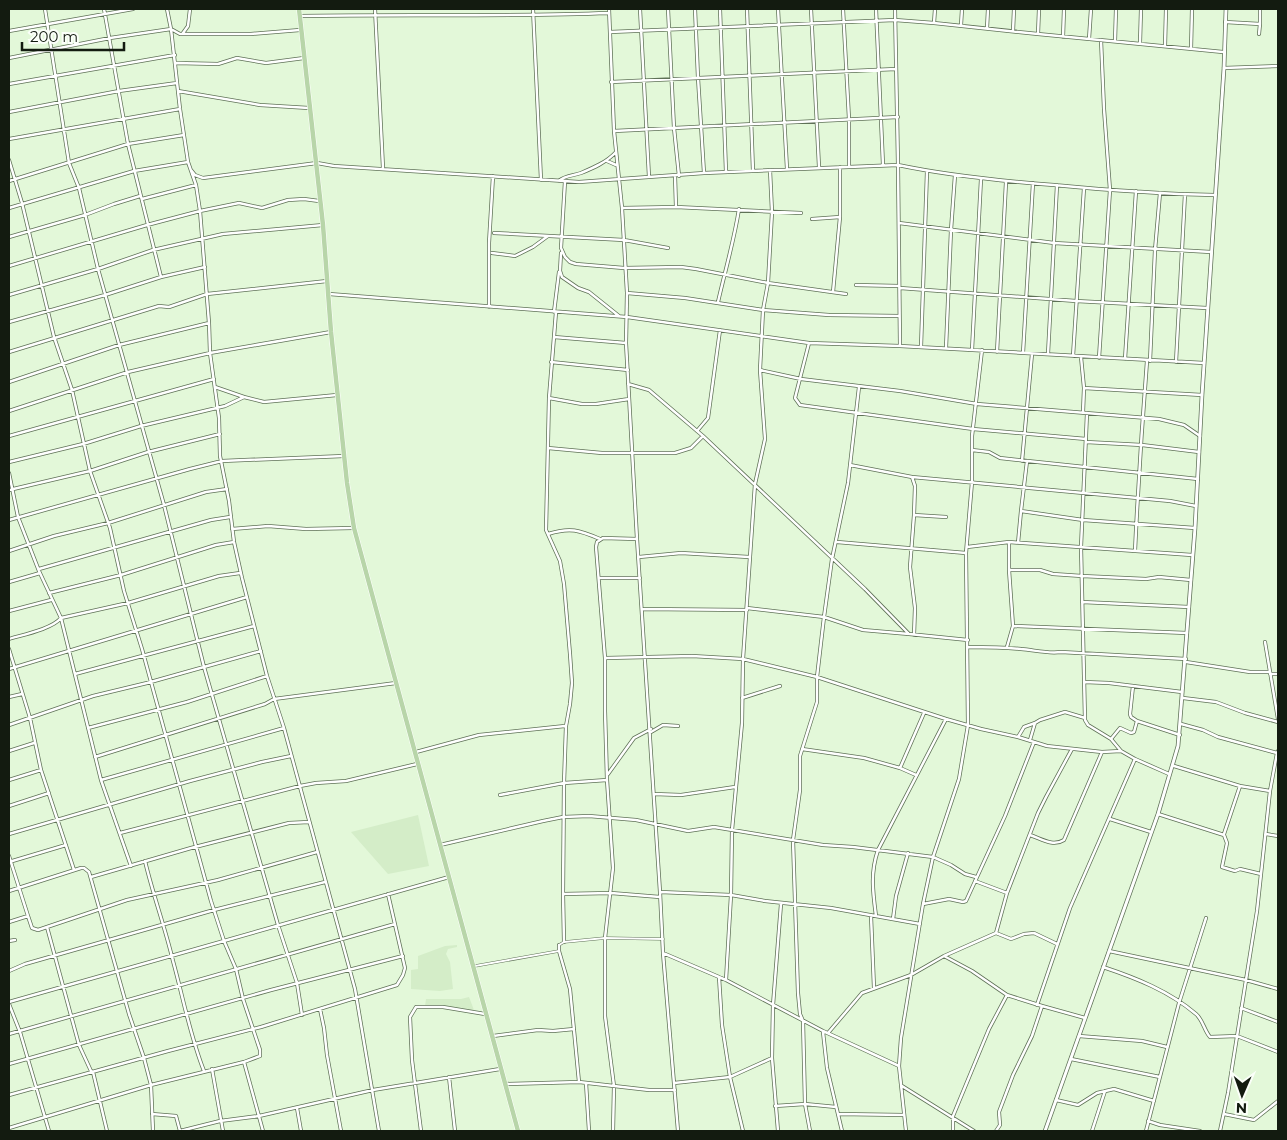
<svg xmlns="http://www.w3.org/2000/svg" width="1287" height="1140" font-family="Montserrat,sans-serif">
<rect width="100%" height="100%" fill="#e3f8d9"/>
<path fill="#d4edc8" d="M418,815l11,51 -41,8 -37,-42z
M457,945v2l-9,2 -2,5 4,8 3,27 -13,2 -29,-2v-19l7,-1v-13l27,-10z
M469,997l5,13 -49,-4 1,-7h35z"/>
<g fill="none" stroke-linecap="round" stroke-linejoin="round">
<defs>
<path id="pedestrian" d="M559,945l5,-3 41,-4 58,1
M475,966l84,-15"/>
<path id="minor" d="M45,9l24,154 10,25 19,81 66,236 40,162 74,258 19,58 5,32
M104,9l24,135 33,133
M167,9l4,20 9,80 8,53 8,23 4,26 9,112 1,30 9,65 1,38 9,45 5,41 8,36 25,98 17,52 71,261 24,142
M375,9l8,159
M533,9l8,171
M609,9l5,122 8,77 5,85 -1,50 11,196 23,353 71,3 -5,85
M640,9l9,168
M668,9l6,119 5,48
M695,9l3,69 6,95
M720,9l6,163
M747,9l6,162
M778,9l9,160
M811,9l8,158
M843,9l6,110v47
M876,9l7,156
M895,9l3,156 2,181
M301,16c103,-2 205,1 308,-3
M1225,22l35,2v-15
M934,23l1,-14
M961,25l1,-16
M987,28l1,-19
M9,31l124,-22
M1013,31l1,-22
M610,32l285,-12 39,3 104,11 185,18
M183,33l5,-7 2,-17
M1038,34l1,-25
M1259,34l1,-10
M1063,37l1,-28
M1089,39l2,-30
M1115,41l1,-32
M1140,43l1,-34
M1165,46l1,-37
M1191,49l1,-40
M9,58l101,-20 61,-9 9,5h71l49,-4
M176,63l42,1 19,-6 29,5 38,-5
M1224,68l54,-2
M611,82l285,-13
M9,84l166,-29
M178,91l82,14 49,3
M9,112l110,-21 58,-8
M614,131l284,-14
M9,139l171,-30
M9,160l13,43 32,134 18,53 18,81 20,57 14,63 18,58 69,252 13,40 12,28 7,30 17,51v6l-16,6
M607,161l9,4
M191,170l4,5 8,3 114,-15 17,3 245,16 125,-9 194,-8c52,11 104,16 156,20 53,5 107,9 160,10
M770,170l2,42 -4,71 -5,27 -3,60 5,69 -10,45 -12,175 -1,64 -10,107 -1,65 34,6 66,7 89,16
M675,176l1,31
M9,181l119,-37 56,-9
M559,181c6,-6 14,-5 22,-8 12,-5 26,-11 35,-21
M565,181l-4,67 4,9 5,5 6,2 48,4 57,-1 15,2 72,14 78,11
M142,199l54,-14
M9,208l125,-37 54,-9
M622,208l54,-1 125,6
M812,219l28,-2
M899,223l155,20 157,9
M494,233l130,7 44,8
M9,237l76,-22 29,-11 26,-8
M492,253l23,3 18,-9 15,-11
M561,253l-1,18 2,6 16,11 11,4 30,24
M9,266l138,-41 53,-14 39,-8 23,5 26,-8 16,-1 15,2
M856,285l43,1
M900,288l176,13 131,7
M833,292l7,-75v-50
M627,293l58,5 78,12 66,5 70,1
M329,294l298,23 182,26 91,3 304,17
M9,295l89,-26 55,-19 70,-16 100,-9
M718,302c7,-31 16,-61 21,-93
M489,307v-64l4,-67
M554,312l5,-40
M9,322l96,-27 56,-18 44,-10
M554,337l72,6
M809,343l-14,55 5,7 173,24 113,10
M921,347l6,-176
M946,348l5,-118 4,-55
M972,350l9,-171
M9,352l150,-46 10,1 38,-13 120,-13
M997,352l9,-170
M1023,353l10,-170
M1048,354l9,-169
M1073,356l11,-168
M1081,357l3,31 -1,24
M1099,358l11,-168 -6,-81 -3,-69
M1125,359l11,-168
M1150,361l5,-111 5,-57
M551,362l77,8
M1176,362l9,-168
M760,370l41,9 99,12 77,13 182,15 25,6 16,11
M9,382l110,-37 90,-22
M628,384l21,6 54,46 162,153 44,45 59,6
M215,387l29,10 20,5 73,-7
M1084,388l118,7
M549,398l33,6h14l33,-5
M9,411l119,-39 82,-19 121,-21
M697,431l11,-13 12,-88
M9,436l205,-57
M1086,442l56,3 57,7
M548,448l54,5h73l16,-5 12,-12
M972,450l17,2 11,6 198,21
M1022,461l10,-107
M1027,461l-6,50 62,9 112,8
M9,462l74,-18 58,-18 84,-20 19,-9
M850,465l62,12 258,24 26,5
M9,473l9,44 21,54 22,47 40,162 30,86
M912,477l3,9 -1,29
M9,490l81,-19 58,-19 72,-18
M9,520l181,-51 32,-8 122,-5
M232,529l36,-3 38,3 47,-1
M548,534c22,-7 31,-4 52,5
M837,542l129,11
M1018,543l3,-32
M967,547l42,-5 183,13
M9,551l45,-15 54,-13 98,-31 21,-3
M1135,551c3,-63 7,-127 12,-190
M639,557l42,-4 68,4
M39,569l172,-49 19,-3
M1009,570h31l13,4 29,2 64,3 13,-2 32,3
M600,578h40
M9,582l31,-9
M49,593l72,-18 95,-30 18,-3
M1082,602l107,5
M747,608l77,9 39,13 46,4
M642,609l105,1
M9,611l42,-11
M1013,626l174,7
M914,635l1,-27 -5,-41 4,-52 32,2
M9,639c13,-4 43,-10 52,-21l67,-15 91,-27 21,-3
M1265,642l13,77
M968,647c18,0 35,0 53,2 13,1 27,5 40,3l125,7
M1007,647l6,-21 -4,-56v-28
M9,649l21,69 11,52 33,100
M606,658l86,-2 51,3 74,18 129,42 35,10 37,8 29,9 55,6 19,-1
M1186,662l64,10h20
M9,669l238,-72
M75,674l179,-48
M1270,674h8
M1084,682l25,1 73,9
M1133,686l-3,28 1,3 6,4 43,14
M9,697l13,-3
M742,698l38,-12
M1183,698l33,4 29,11 33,9
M1181,724l22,6 15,7 59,16
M9,725l84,-29 54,-13 114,-32
M88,728l99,-26 80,-26
M651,732l12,-7 15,1
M1018,737l6,-10 11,-4
M1111,739l9,-11 11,5 3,-1 3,-11
M1030,740l5,-17 5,-3 25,-8 20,6
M802,749l62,9 36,10
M9,751l25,-8
M416,752l63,-17 86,-9
M95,757l170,-53 9,-5 122,-16
M1135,759l34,15
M1174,766l66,20 30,5
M608,774l26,-36 17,-9
M916,775l-16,-7 24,-55
M9,780l32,-10
M101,780l183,-52
M654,794l27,1 54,-8
M500,795l64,-12 2,-57 4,-22 2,-21 -2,-29 -6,-70 -4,-23 -14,-31 3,-132 7,-86
M9,806l40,-13
M1158,814l66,21 3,8 -5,24 13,4 5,-2 21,5
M1110,819l41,13
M120,833l180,-47 16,-3 30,-2 71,-17
M9,834l181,-53 72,-19 29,-6
M1224,834l16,-48
M1266,834l12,2
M1030,835c12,4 23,12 34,5l38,-88
M440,845l103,-24 20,-4 26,-1 47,4 52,11 26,-4 109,18 30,2 80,10 18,8 14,9 11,3
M9,856l19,60
M145,861c8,34 20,66 28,100 10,36 17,75 31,110
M9,862l57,-17
M91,877l100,-29 98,-25 20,-1
M975,881l32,12
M9,891l72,-23h3l5,4 40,142 15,44 7,27 2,46
M660,892l3,61 15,178
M563,894l48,-1 49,4
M923,904l26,-5 14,3 3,-1 39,-85 29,-74
M871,916l3,72
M876,916c-3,-23 -6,-43 2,-66l68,-131
M893,919l3,-23 12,-43
M9,922l19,-6 4,12 6,2 89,-30 91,-20 99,-28
M47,927l32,118 12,26 2,1 14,59
M996,933l11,-40 31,-80 8,-16 26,-48
M9,941l6,-1
M564,942l-1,-48 1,-111 43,-3
M559,945v6l11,38 9,93
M1109,951l137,29 32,9
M663,953l63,27 97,51 76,35
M944,956l28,15 35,24 35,11 43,12
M1103,967c33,11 66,24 93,47 7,6 8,16 14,23l27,-1 41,16
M9,971l16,-7 189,-54 111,-28
M719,977l3,48 8,52 13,54
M9,1002l440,-125
M9,1004l11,28 29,99
M1037,1005l33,-97 65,-149 -14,-8 -10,-12 -23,-14 -3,-5 -4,-173 6,-134
M1241,1008l37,14
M320,1009l4,19 3,27 14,76
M823,1032l4,36 15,63
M828,1033l34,-40 49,-18 33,-19 52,-23 15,6 13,-5 10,-1 23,11
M9,1034l386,-110
M493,1036l45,-6 15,1 21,-2
M1079,1036l63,5 25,6
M1071,1059l89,18
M9,1064l262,-74 132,-34
M212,1069l11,62
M449,1077l6,54
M586,1083l3,48
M674,1083l56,-6 42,-19
M505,1084l74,-2 70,8h26
M902,1086l72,45
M9,1095l159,-44 93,-24 136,-42 6,-10 2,-7 -17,-74
M1056,1100l22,5 19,-12 17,-4 40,12
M775,1106l30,-2 31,3
M297,1108l4,23
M152,1114l24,2 4,15
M838,1114l66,1
M1224,1114l30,6 24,-19
M1148,1121l12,4 40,6
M9,1128l142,-43 93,-23 19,69
M180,1131l40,-10 39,-5 114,-26 127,-21
M421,1131l-9,-71 -2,-43 6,-10h27l42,7
M613,1131l1,-45 -9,-70v-78l8,-70 -6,-88 -2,-69v-53l-9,-111 1,-5 6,-4 34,1
M778,1131l-6,-73 1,-53 8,-101
M810,1131l-5,-27 -2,-83 -3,-7 -2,-21 -5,-153 7,-50v-34l17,-54v-25l7,-60 8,-58 16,-76 11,-96
M906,1131l-7,-65 2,-28 22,-134 10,-47 26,-78 9,-54 -2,-172 6,-71v-46l10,-86
M953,1131v-15l36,-87 18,-34
M996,1131l4,-6 -1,-13 14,-37 19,-39 10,-30
M1092,1131l13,-40
M1146,1131l33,-128 27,-85
M1220,1131l8,-38 29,-182 13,-120 7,-38 1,-2"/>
<path id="tertiary" d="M1045,1131l113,-317 20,-68 17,-218 7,-133 22,-327 2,-59"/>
<path id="primary" d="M299,9l24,216 8,107 16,151 7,45 164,603"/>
</defs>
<use href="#pedestrian" stroke="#5f7157" stroke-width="3"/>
<use href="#minor" stroke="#5f7157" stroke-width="4"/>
<use href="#tertiary" stroke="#5f7157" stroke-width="4.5"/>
<use href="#primary" stroke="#fff" stroke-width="5.5"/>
<use href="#pedestrian" stroke="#fff" stroke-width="2"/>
<use href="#minor" stroke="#fff" stroke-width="2.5"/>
<use href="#tertiary" stroke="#fff" stroke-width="3"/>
<use href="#primary" stroke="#b8d5a9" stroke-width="4.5"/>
</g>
<rect width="1287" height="1140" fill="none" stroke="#131b10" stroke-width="20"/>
<g transform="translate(1242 1095) rotate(182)" stroke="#fbfff9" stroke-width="4" paint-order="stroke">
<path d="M0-4L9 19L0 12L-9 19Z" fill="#131b10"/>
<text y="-8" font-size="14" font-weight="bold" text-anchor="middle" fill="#131b10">N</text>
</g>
<path d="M22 42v8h102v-8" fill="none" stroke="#131b10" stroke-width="2.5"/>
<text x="30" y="42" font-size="15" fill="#131b10" stroke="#fbfff9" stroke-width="4" paint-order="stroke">200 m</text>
</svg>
